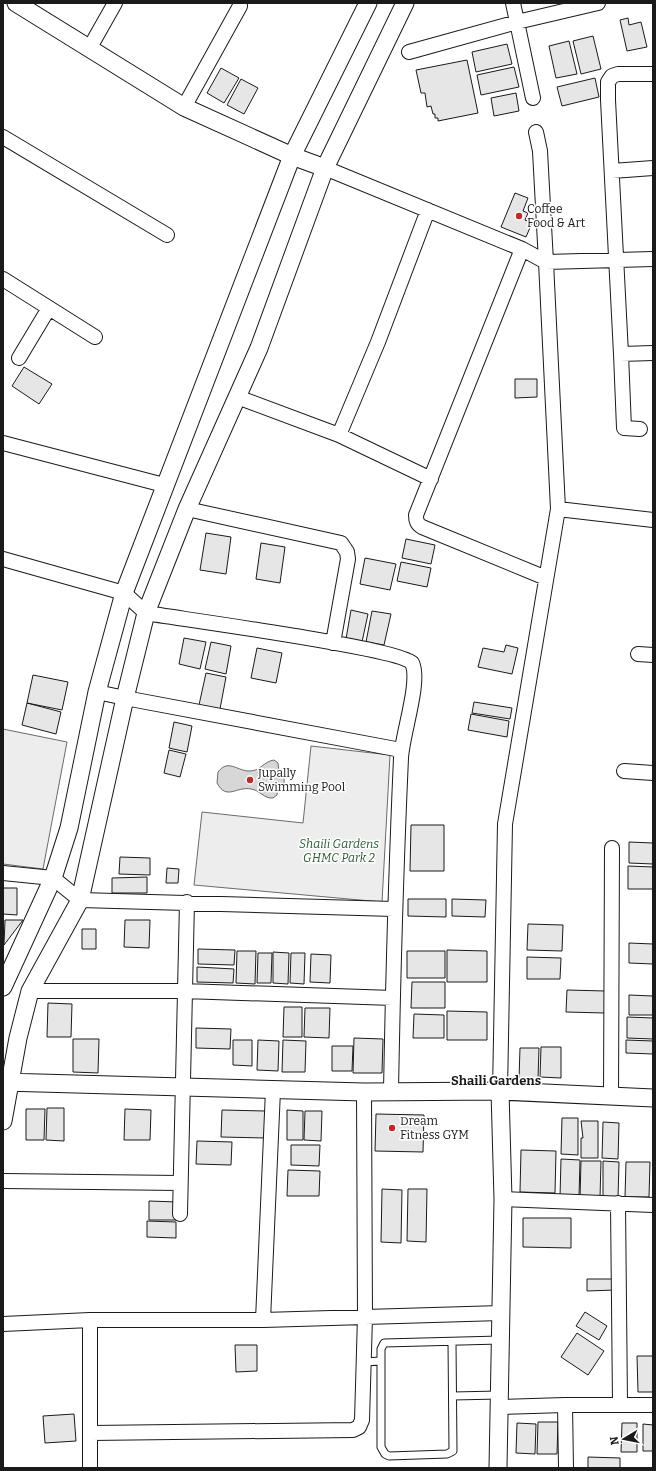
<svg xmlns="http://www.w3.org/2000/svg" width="656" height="1471" font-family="Bitter,serif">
<rect width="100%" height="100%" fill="#fff"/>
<path fill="#ededed" stroke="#6a6a6a" d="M3,729l64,13 -24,127 -40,-5z
M311,746l79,9 -8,147 -188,-17 8,-73 101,11z"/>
<path fill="#d7d7d7" stroke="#6a6a6a" d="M274,760l4,3 1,9c4,4 7,7 4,13l-5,3 -1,7 -4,3c-9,1 -13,-8 -22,-9 -15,-3 -24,12 -34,-6l1,-11c10,-13 18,-2 30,-1 12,1 16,-10 26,-11z"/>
<path fill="#e6e6e6" stroke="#1a1a1a" d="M628,18l1,7 12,-3 6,25 -20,4 -7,-31z
M593,36l8,33 -20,5 -8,-33z
M569,41l8,33 -21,4 -7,-32z
M507,44l5,20 -36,8 -4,-20z
M467,60l11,53 -40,8v-3h-3v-4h-2l-2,-8 -4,1 -2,-14h-4l-5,-23z
M514,67l5,20 -38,8 -4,-20z
M221,68l18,10 -15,25 -17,-10z
M595,78l4,19 -37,9 -5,-19z
M241,79l17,9 -14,26 -17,-9z
M516,93l3,18 -25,5 -3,-18z
M515,193l13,5 -5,13 5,2 -3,7 7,3 -6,14 -25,-10z
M24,367l28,17 -13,20 -27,-18z
M515,379h22v18l-22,1z
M206,533l25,4 -5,37 -26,-4z
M406,539l29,6 -4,19 -29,-6z
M261,543l24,4 -5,36 -24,-4z
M365,558l31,6 -6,26 -30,-6z
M401,562l30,6 -4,19 -30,-6z
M351,610l17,4 -6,28 -16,-3z
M372,611l19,3 -7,31 -18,-3z
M184,638l22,4 -6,27 -21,-5z
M211,642l20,4 -5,28 -21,-5z
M506,645l12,3 -6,26 -34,-7 5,-19 21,4z
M257,648l25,5 -6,30 -25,-5z
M206,673l20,4 -6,32 -21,-4z
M33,675l35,7 -6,28 -35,-7z
M474,702l38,6 -2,11 -38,-6z
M27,703l34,9 -5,22 -34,-9z
M471,714l38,7 -2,16 -39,-7z
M174,722l18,4 -5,26 -18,-4z
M169,750l17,4 -6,23 -16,-4z
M411,825h33v46h-34z
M629,842l24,1v21l-24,-1z
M120,857l30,1v17l-31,-1z
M628,866l25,1v22h-25z
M167,868l12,1 -1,14h-12z
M147,877v16h-35v-15z
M3,888h14v27l-14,-1z
M408,899h38v18l-38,-1z
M452,899l34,1 -1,17 -33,-1z
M5,920h18l-19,25z
M125,920h25l-1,28 -25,-1z
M528,924l35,1 -1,26 -35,-1z
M82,929h14v20h-14z
M629,943l24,1v20l-24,-1z
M198,949l37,1 -1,15 -36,-1z
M447,950l40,1v31h-40z
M237,951h19l-1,33 -19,-1z
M407,951h38v27h-38z
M273,952l16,1 -1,31 -15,-1z
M258,953h14l-1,30h-14z
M291,953h14l-1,31 -14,-1z
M311,954l20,1 -1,28 -20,-1z
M527,957l34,1 -1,21h-33z
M197,967l37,2 -1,14 -36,-1z
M412,982h33v26h-34z
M567,990l39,1 -1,22 -39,-1z
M629,995l24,1v19h-24z
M48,1003l24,1 -1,33h-24z
M284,1007h18v30h-19z
M305,1008h25l-1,30 -25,-1z
M447,1011l40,1v28h-40z
M414,1014l30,1v23h-31z
M627,1017l26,1v21l-26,-1z
M196,1028l35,1 -1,20 -34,-1z
M354,1038l29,1 -1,34h-29z
M73,1039h26l-1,34 -25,-1z
M233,1040h19v26l-19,-1z
M258,1040l21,1 -1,30 -21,-1z
M283,1040l23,1 -1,31h-23z
M626,1040l27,1v13l-27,-1z
M332,1046h21l-1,25h-20z
M541,1047h20v31l-21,-1z
M520,1048h19l-1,31h-19z
M47,1108h17v33l-18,-1z
M26,1109h19l-1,31h-18z
M125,1109l26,1 -1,30h-26z
M222,1110l43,1v27l-44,-1z
M287,1110l16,1v29h-16z
M305,1111h17l-1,30 -17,-1z
M376,1114l48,1 -1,37 -48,-1z
M562,1118h16v37l-17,-1z
M581,1121h17v37h-17v-20h2z
M603,1122l16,1 -1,36 -16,-1z
M197,1141l35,1 -1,23 -35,-1z
M291,1145h29l-1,21 -28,-1z
M521,1150l35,1 -1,42 -35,-1z
M561,1159l19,1 -1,37h-19z
M581,1161h20l-1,37h-20z
M603,1161l16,1 -1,36h-15z
M626,1162h24l-1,35h-24z
M288,1170l32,1 -1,25h-32z
M382,1189l20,1 -1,53 -20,-1z
M408,1189h19l-1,53 -19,-1z
M149,1201l28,1 -1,18h-27z
M523,1218h48v30l-48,-1z
M147,1221l29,1v16l-29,-1z
M587,1279h27l1,11 -28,1z
M585,1312l22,14 -8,14 -23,-14z
M577,1333l27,18 -16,24 -27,-18z
M235,1345h22v26l-21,1z
M637,1356h16v36h-15z
M74,1414l2,27 -31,2 -2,-27z
M538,1422h20l-1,32h-20z
M517,1423l19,1 -1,30 -19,-1z
M622,1423h15v29h-16z
M643,1424l10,1v26h-10z
M588,1457l32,1v10h-32z"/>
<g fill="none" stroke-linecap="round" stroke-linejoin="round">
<defs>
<path id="service" d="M452,1342l1,109 -6,3 -58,2 -4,-2 -4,-7v-98l3,-6 116,-3
M363,1362l18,-1
M453,1396l46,-1"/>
<path id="minor" d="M513,3l20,95
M89,49l26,-46
M409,52l108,-30 81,-19
M653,74h-35l-6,2 -4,6v18l13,254 32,-1
M184,107l56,-101
M536,132l4,19 6,111 107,-3
M3,137l164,98
M325,168l197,81 24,13 12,247 -53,315 -5,267
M612,171l41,-3
M522,249l-106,266c0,6 1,9 6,12l124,51
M3,279l92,58
M621,354l3,74 16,1
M19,358l30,-50
M237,397l102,38 92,44
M339,435l39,-93 50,-132
M3,443l161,42
M187,509l154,34 6,9 1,7 -15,84
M558,509l95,11
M3,559l121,34 22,20c35,6 252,35 266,50 9,18 -10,72 -11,95 -5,111 -8,222 -10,333
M638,654l15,1
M97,692l28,6 276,52
M624,771l29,2
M3,873l50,5 27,22 314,9
M30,991h154l209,7
M611,1097l1,-249
M3,1181l177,2
M503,1199l150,6
M618,1203l2,201
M180,1214l7,-312
M90,1320v148
M263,1320l10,-230
M3,1324l87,-4h173l238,-7
M565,1405l1,63
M499,1407l66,-2h88
M91,1433l262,-3 6,-3 3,-7 3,-103 -1,-225"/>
<path id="tertiary" d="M16,3l168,104 108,49 33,12
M3,987l50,-109 16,-50 28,-136 27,-99 168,-437 76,-153
M3,1082l361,10 136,-1 153,7
M3,1121l15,-83 12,-47 50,-91 45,-202 21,-85 41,-104 72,-161 66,-180 80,-165
M498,1468l5,-269 -3,-108"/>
</defs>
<use href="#service" stroke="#1a1a1a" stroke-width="9"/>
<use href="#minor" stroke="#1a1a1a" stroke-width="16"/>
<use href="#tertiary" stroke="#1a1a1a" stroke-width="19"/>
<use href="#service" stroke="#fff" stroke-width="7"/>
<use href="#minor" stroke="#fff" stroke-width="14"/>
<use href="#tertiary" stroke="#fff" stroke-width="17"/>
</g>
<g fill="#c62828" stroke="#fff" stroke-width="1.5">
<circle cx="519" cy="216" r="4"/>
<circle cx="250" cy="780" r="4"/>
<circle cx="392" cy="1128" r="4"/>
</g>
<g text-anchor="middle" stroke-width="3" stroke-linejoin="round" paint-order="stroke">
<g font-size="12" fill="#1a1a1a" stroke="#fff" text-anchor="start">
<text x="527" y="213">Coffee<tspan x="527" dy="14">Food &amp; Art</tspan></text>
<text x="258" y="777">Jupally<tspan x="258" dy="14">Swimming Pool</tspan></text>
<text x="400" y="1125">Dream<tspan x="400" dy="14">Fitness GYM</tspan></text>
</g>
<g font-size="12" font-style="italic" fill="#2b5a34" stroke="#fff">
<text x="339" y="848">Shaili Gardens<tspan x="339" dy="14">GHMC Park 2</tspan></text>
</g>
<g font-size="13" font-weight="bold" fill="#1a1a1a" stroke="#fff">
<text x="496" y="1085">Shaili Gardens</text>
</g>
</g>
<rect width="656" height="1471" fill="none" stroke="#1a1a1a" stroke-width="8"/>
<g transform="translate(624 1439) rotate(260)" stroke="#ffffff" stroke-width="3" paint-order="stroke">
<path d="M0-3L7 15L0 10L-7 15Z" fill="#1a1a1a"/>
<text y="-6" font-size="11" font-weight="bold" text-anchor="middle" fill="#1a1a1a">N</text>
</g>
</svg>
